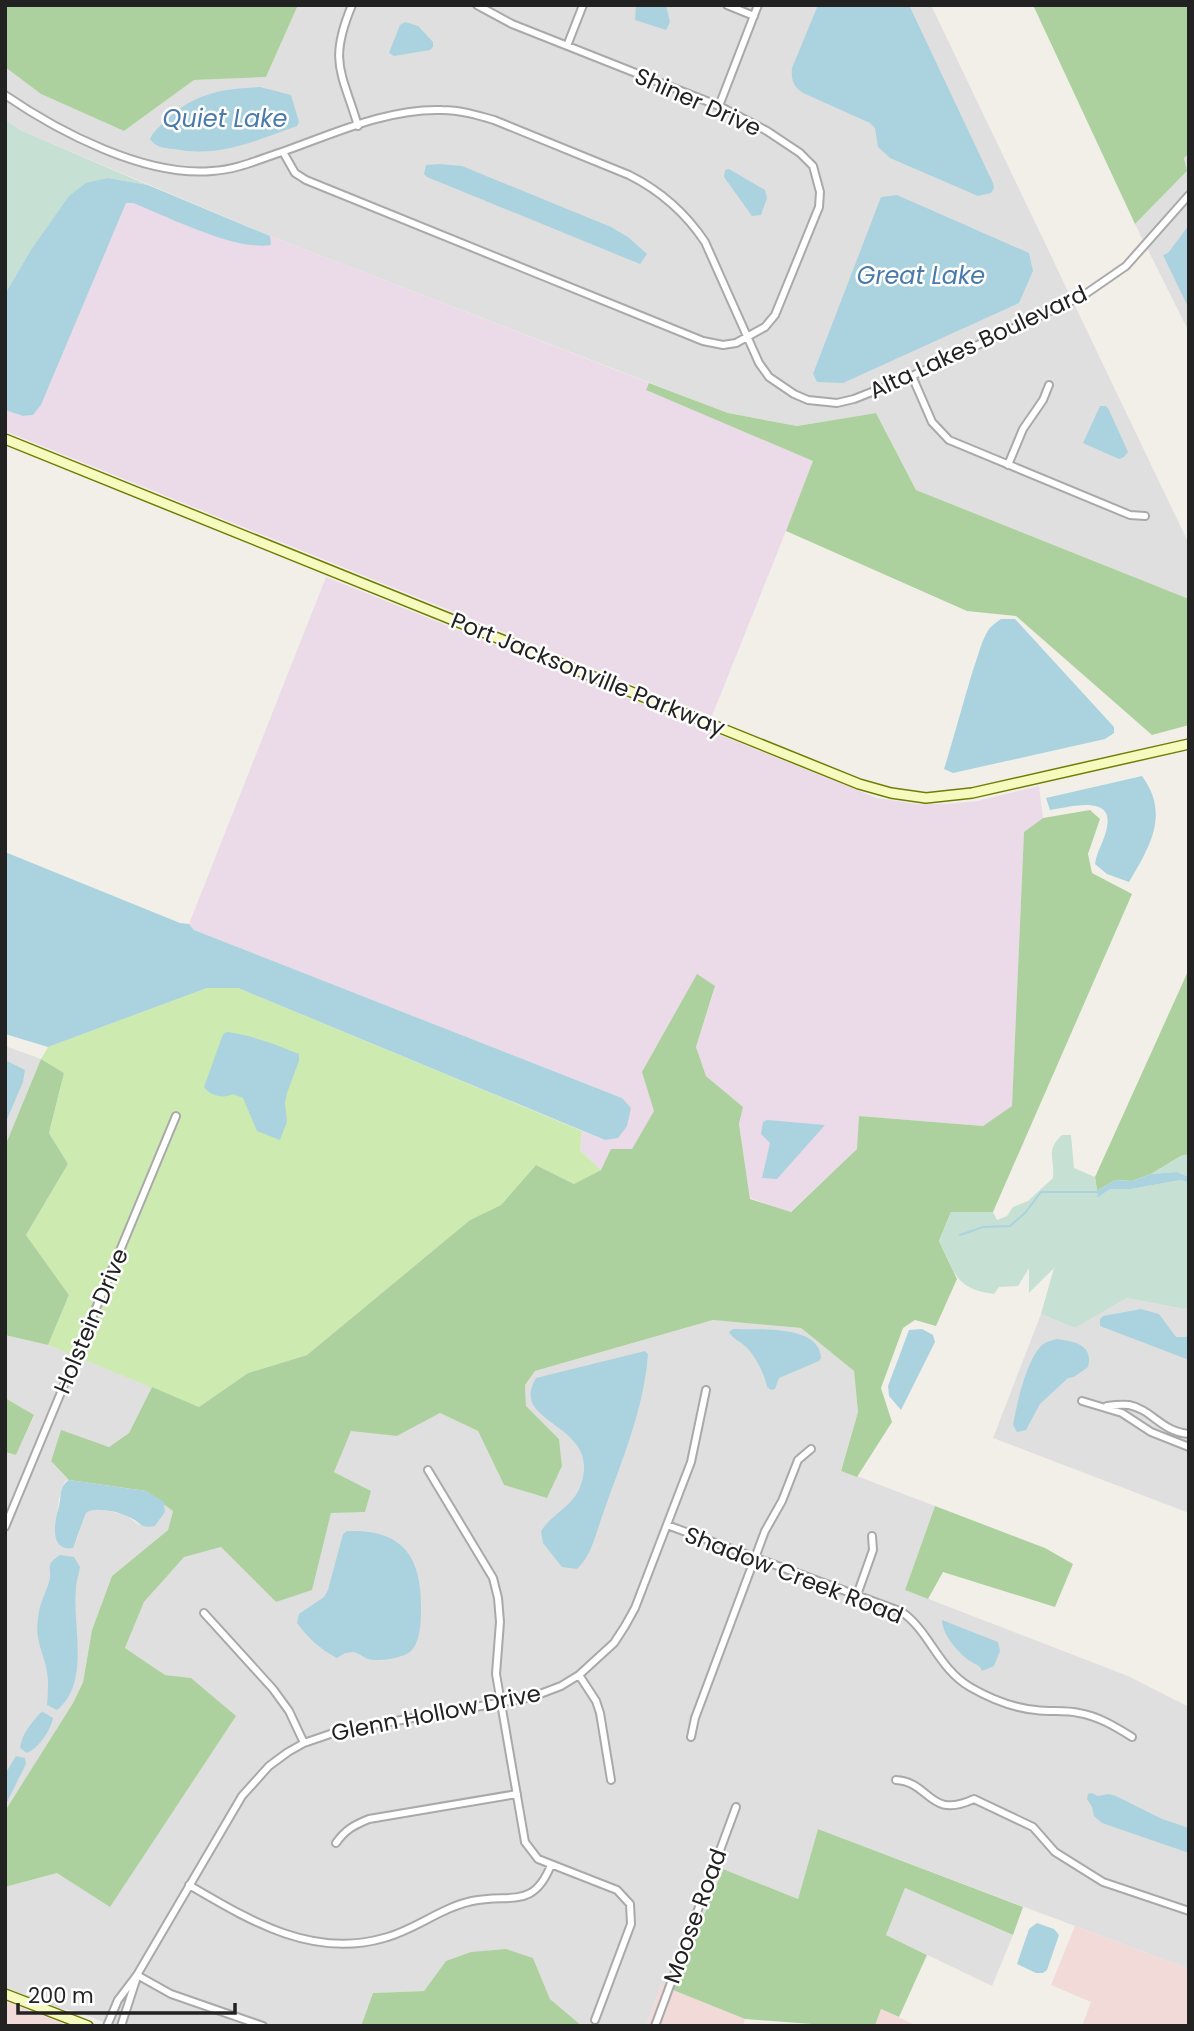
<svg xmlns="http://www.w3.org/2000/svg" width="1194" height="2031" font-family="Poppins,sans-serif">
<rect width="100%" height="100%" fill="#f2efe9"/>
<path fill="#e0dfdf" d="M298,5h633l258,539v55l-273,-109 -40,-77 -79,13 -69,-13 -458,-177 -250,-106 -15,-11v-52l36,27 83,37 70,-51 72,-3z
M1189,153v179l-54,-108 52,-53 -3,-14z
M5,1046l36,13 -36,87z
M1127,1298l57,11 5,-2v206l-196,-75 48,-124 34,14z
M713,1320l88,8 53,43 4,41 -17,58 94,36 -30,84 223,86 61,31v262l-371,-140 -20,70 -75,-30 -50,121 -12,-5 -15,41h-64l-32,-27 -17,-41 -87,3 -22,30 -51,2 -12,33h-248l-37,-15 -20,-3 -51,-21v-100l52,-14 134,-195 -26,-3 -40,-27 19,-46 40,-46 37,-9 55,55 55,-89 34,-2 5,-20 -36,-19 17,-42 46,6 43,-23 38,18 26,54 43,13 15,-32 -3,-27 -33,-32 -1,-22 10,-14z
M5,1335l43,10 104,42 -23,46 -20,14 -48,-16 -10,29 18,20 -4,1 -6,18 -3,27 21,13 9,-26 4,-3 10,-1 26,6 13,10 16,1 10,-14 -1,-10 9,9 -5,19 -56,46 -20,54 -9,51 -10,22 -68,108v-359l11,3 18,-39 -29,-18z
M905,1888l108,47 -21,51 -106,-51z"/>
<path fill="#f2dad9" d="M1075,1926l114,43v57h-107l9,-24 -40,-17z
M661,1985l84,34 -2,7h-97z
M5,2001l57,22 -1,3h-56z
M881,2009l36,17h-42z"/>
<path fill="#ebdbe8" d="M125,203h8l104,40 33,2v-9l379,147 -3,7 168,71 -102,255 -707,-285v-21l18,6 10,-1 8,-10z
M326,577l551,221 40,6h30l30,-3 62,-15 4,32 -19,14 -12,275 -29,19 -124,-10 -1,33 -68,63 -40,-14 -11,-74 4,-17 -37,-31 -10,-29 19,-60 -60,124 -23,38 -31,21 -21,-20 2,-19 23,9 17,-42 -428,-168 -5,-6z"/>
<path fill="#cdebb0" d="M207,988h31l344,143 -2,19 21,20 -27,14 -38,-19 -35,40 -31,15 -163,135 -59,18 -49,34 -151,-62 21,-50 -43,-60 42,-71 -19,-31 15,-60 -23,-14 7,-12z"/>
<path fill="#add19e" d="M5,5h293l-32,72 -72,3 -70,51 -83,-37 -36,-27z
M1033,5h156v148l-5,5 3,13 -52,53z
M649,383l79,30 69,13 79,-13 40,77 273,109v126l-37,10 -136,-119 -49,-5 -181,-80 27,-70 -167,-71z
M1090,810l10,9 -12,35 4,19 40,21 -139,318h-42l-12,29 18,38 -21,47 -21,-6 -12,8 -22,60 11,34 -35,55 -16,-6 17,-59 -4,-41 -53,-43 -88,-8 -178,51 -10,14 1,21 33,33 3,27 -15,32 -43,-13 -26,-54 -38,-18 -43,23 -46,-5 -17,41 37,19 -6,21 -34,1 -19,77 -36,12 -55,-55 -37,10 -40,45 -19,46 40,27 26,3 45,38 -126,191 -53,-34 -52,14v-76l68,-108 10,-21 9,-52 20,-54 56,-46 5,-19 -27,-20 -77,-11 -18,-19 10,-31 48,17 20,-14 23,-46 47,20 49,-34 59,-18 163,-135 31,-15 35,-40 38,19 27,-14 10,-21h21l22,-38 -12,-39 55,-98 18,12 -19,61 10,29 37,31 -4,17 11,75 41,13 66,-63 2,-33 124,10 29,-20 12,-274 19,-14z
M1189,969v185l-8,2 -30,18 -19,7 -17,-1 -18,11 -2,-14z
M41,1059l23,14 -15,60 19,31 -42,71 43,60 -21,50 -43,-10v-189z
M5,1398l29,17 -18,40 -11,-3z
M935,1506l110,42 28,16 -18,43 -112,-35 -15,27 -23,-9z
M818,1829l205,78 -10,28 -108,-47 -19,47 41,20 -28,62 -18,-8 -6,17h-36l-94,-7 -72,-29 50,-121 75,30z
M506,1949l27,9 17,41 32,27h-221l12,-33 51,-2 22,-30 25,-9z"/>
<path fill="#c6e0d4" d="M5,119l15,11 128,55 -40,-7 -79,75 -24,41z
M1062,1135h9l3,33 21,9 3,19 12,-7h21l50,-9 8,3v124l-5,2 -57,-11 -52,30 -34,-14 13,-46 -25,25v-25l-11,18 -19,1 -5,7c-39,-5 -39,-21 -55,-53l12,-29h42l4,8 10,-4 6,-9 15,-6 25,-23c2,-21 -8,-27 9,-43z
M1189,1154v23l-12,-5 -26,2 30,-18z"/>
<path fill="#aad3df" d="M636,5h30l4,17 -4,8 -31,-10z
M818,5h91l84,178 1,5 -3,5 -13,3 -88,-38 -12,-11 -3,-19 -5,-5 -67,-30c-10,-7 -12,-13 -11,-25z
M405,22l13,4 15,16v5l-3,3 -36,6 -5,-3 11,-28z
M260,87l31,8 8,27 -2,4c-42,15 -78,32 -123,23 -10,-1 -18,-1 -24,-10 3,-7 8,-11 14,-17 30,-29 56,-33 96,-35z
M439,164l23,2 149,61 17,10 19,17 -7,10 -213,-87 -3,-3 2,-9z
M729,169l36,21 2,8 -6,17 -9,1 -28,-39 1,-7z
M108,178l40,7 122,51 1,9c-37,6 -102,-28 -138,-42h-7l-85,202 -8,10 -10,1 -18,-6v-116l24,-41 40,-57 17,-13z
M897,195l132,58 4,18 -14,32 -176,80 -26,-1 -4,-8 68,-177z
M1189,225v84l-26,-54 5,-2z
M1100,406h6l3,4 19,42 -4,5 -5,2 -36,-16z
M1001,619h14l99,108v6l-9,6 -152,34 -9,-4c10,-32 19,-66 29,-99 5,-13 8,-29 16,-41 3,-4 8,-7 12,-10z
M1142,776c28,38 8,70 -13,106l-22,-8 -12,-10c2,-14 10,-24 12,-37 7,-34 -41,-19 -57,-17l-4,-12z
M5,852l175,71 9,1 5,6 428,168 9,10 -4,18 -9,12 -13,2 -367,-152h-31l-159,59 -43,-13z
M228,1032c26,4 47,12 71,22v7l-12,32 -2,10 2,19 -7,18 -23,-9 -14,-33 -10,-4c-9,5 -23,2 -29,-7l18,-50 2,-4z
M5,1060l20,10 -2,12 -18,42z
M767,1120l58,5 -48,54 -15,-1 8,-35 -9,-9 2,-12z
M1177,1172l12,5v6l-8,-3 -50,9h-21l-12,8 -1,-6 18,-11 17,1 19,-7z
M1141,1309l18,5 17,23h13v23l-89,-34v-7l3,-3z
M733,1329c24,1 87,-5 88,29l-2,3 -40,17 -4,11 -4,1 -4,-3c-2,-12 -12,-32 -21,-40 -6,-6 -13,-8 -17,-15z
M922,1329l11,6 2,7 -34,68 -12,-14 -1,-10 21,-56z
M1056,1339c18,2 38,6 32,28l-14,10 -6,1 -28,26 -14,26 -9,2 -4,-7c4,-22 13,-63 28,-79 4,-4 9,-5 15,-7z
M645,1351l3,3c-4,55 -26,106 -44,157 -8,20 -11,43 -27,58l-15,-2 -19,-24 -2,-12c11,-17 32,-25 39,-44 25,-65 -73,-61 -44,-109z
M69,1480l77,11 18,11 1,10 -10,14c-16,3 -14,-4 -26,-9 -9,-5 -35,-11 -43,-4l-13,35c-23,4 -19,-24 -15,-38 4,-11 0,-23 11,-30z
M347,1531c58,-2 75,27 74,80 0,13 -1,32 -11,41 -8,6 -31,10 -42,7 -5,-2 -8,-5 -14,-7l-9,1 -8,5c-16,-8 -29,-20 -40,-35l2,-9 25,-17 4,-7 15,-56z
M60,1555l14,2 6,10c-1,7 -4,15 -4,22 -4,37 15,93 -19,121l-10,-5c1,-13 2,-26 -1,-38 -4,-18 -11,-27 -8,-48 1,-15 7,-24 11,-37 4,-15 -6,-16 11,-27z
M942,1620l56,22 2,9 -6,15 -12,5c-2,-6 -6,-6 -12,-10 -12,-8 -28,-27 -28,-41z
M43,1712l10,6c-2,12 -15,31 -26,35l-7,-5c2,-15 11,-24 20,-35z
M16,1756l9,2 1,6 -21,42v-32z
M1092,1793l6,3 11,-2 7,2 46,23 27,9v25l-87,-30 -8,-7 -2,-9 -5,-8 1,-5z
M1037,1923l17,6 5,6 -12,35 -4,3h-7l-19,-9 12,-35z"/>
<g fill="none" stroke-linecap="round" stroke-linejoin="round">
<path stroke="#aad3df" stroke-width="2" d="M960,1235l23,-8 27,-1 15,-13 16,-21h58"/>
<defs>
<path id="street" d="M352,5c-24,57 -10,67 6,121
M727,5l27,11
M567,46l16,-41
M5,95c54,37 140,82 207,76 21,-1 41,-9 61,-16 54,-18 111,-47 169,-45 18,0 35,5 52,10l135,55c32,16 56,37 76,67l54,121 10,14 25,17 14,6 29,3 17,-4 58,-23 172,-81 42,-29 63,-71
M719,106l39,-101
M283,152l12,21 11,7 397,161 20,4 13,-2 29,-16 10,-12 44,-108 1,-15 -7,-26 -13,-13 -33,-22 -48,-25 -207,-82 -35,-19
M912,376l20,46 17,18 181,75 15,1
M1008,465l15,-36 20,-29 6,-15
M1082,1401l40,12 29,19 38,15
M1107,1406c7,-1 15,-2 22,-1 24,5 31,26 60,29
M428,1470l65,108 5,20 2,24 -4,52 29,168 13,17 79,31 13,14 1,20 -36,96
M667,1525l235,87c28,20 36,56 68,75 19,11 44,21 66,23 14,2 29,0 43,3 19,3 37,14 53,24
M5,1527l171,-411
M857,1595l16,-45 -1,-14
M204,1613l69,76 16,22 15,32
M579,1675l17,26 4,12 11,67
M691,1737l4,-19 70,-187 17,-30 16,-41 13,-11
M896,1780c35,2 32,40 78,19l59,28 22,25 48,30 86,29
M336,1843c9,-13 18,-18 33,-24l148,-25
M189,1885c60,35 123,74 195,53 31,-8 56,-30 88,-37 39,-8 61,9 79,-36
M137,1975l34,19 92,32
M107,2026l11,-26 19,-25 105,-179 27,-30 19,-14 16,-9 35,-12 193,-34 29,-11 18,-11 35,-32 11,-17 10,-18 56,-146 15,-72
M121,2026l15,-46
M655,2026l81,-219"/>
<path id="secondary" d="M5,439l854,345 32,9 35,5 46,-5 217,-49
M5,1994l83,32"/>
</defs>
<use href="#street" stroke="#a9a9a9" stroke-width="10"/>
<use href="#secondary" stroke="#707d05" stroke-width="12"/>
<use href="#street" stroke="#fff" stroke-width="6"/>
<use href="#secondary" stroke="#f7fabf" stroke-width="9"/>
</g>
<g text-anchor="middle" stroke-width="5" stroke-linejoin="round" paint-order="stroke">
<g font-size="23" fill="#222" stroke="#fff">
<text transform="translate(698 102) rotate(24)" y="8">Shiner Drive</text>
<text transform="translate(978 342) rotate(-25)" y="8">Alta Lakes Boulevard</text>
<text transform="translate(588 674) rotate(22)" y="8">Port Jacksonville Parkway</text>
<text transform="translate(91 1321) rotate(-67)" y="8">Holstein Drive</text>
<text transform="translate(794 1575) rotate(21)" y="8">Shadow Creek Road</text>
<text transform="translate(436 1713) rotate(-11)" y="8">Glenn Hollow Drive</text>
<text transform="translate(695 1916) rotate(-70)" y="8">Moose Road</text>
</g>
<g font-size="24" font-style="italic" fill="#4a7aab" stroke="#fff">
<text x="225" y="127">Quiet Lake</text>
<text x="921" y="284">Great Lake</text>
</g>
</g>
<rect width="1194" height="2031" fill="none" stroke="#222222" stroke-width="14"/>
<path d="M18 2003v10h217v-10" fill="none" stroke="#222222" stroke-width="3.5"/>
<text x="28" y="2003" font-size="21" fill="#222222" stroke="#ffffff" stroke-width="5" paint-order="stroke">200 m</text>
</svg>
